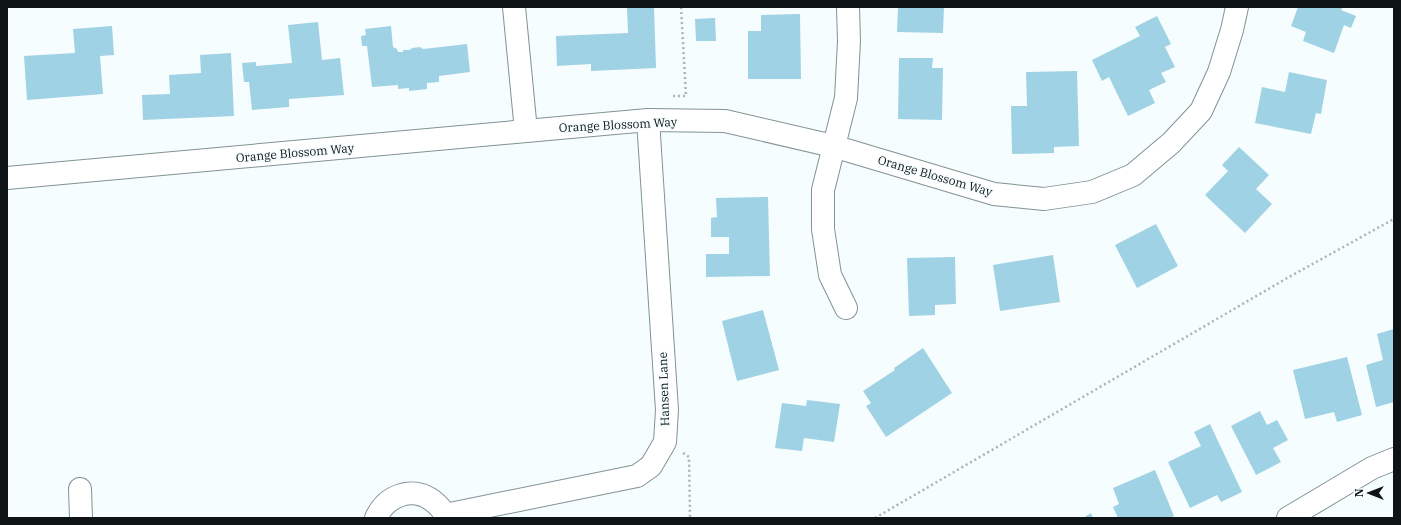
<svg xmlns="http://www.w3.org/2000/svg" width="1401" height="525" font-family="'IBM Plex Serif',serif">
<rect width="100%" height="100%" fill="#f6fdfe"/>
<path fill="#9fd2e4" d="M627,7h27l2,61 -65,3v-7l-34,2 -1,-30 72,-3z
M898,7h46l-1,26 -46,-1z
M1298,7h45l-2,3 15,6 -5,12 -7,-3 -10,28 -31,-12 3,-9 -15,-6z
M800,14l1,65h-53v-48h13v-16z
M1157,16l14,28 -6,3 10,20 -14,6 5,9 -17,8 6,13 -27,13 -19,-39 -7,4 -10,-21 48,-24 -5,-9z
M715,18l1,23h-20l-1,-22z
M318,22l4,38 18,-2 4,37 -55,4v8l-37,3 -3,-28h-5l-2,-19 14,-1v4l36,-3 -4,-38z
M112,26l2,29 -14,1 3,38 -76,6 -3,-44 51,-3 -2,-24z
M391,26l2,21 4,2 1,3h5v-2h7l2,-2 8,-1 3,2 44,-5 3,28 -31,4v6l-12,1v6l-18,2v-3l-11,1v-4l-26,2 -5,-41h-5l-1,-10 5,-1 -1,-6z
M231,53l3,63 -91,4 -1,-25 28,-1 -1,-19 32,-2 -1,-18z
M899,58h34l-1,10h11l-1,52 -44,-1z
M1077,71l2,75 -25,1v6l-42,1 -1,-48h16l-1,-34z
M1289,72l38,8 -6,34 -5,-1 -5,21 -56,-11 7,-36 23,5z
M1239,147l30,28 -13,14 16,15 -27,29 -40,-38 23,-24 -6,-6z
M768,197l2,79 -64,1v-23h23v-17h-18v-19l6,-1 -1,-19z
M1156,224l22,42 -41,22 -22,-43z
M1053,255l7,47 -60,9 -7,-46z
M955,257l1,47 -21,1v10l-26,1 -2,-58z
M763,310l16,60 -42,11 -15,-60z
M1394,329v73l-18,5 -10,-42 17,-5 -6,-26z
M923,348l29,45 -66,44 -20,-31 5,-3 -8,-12 32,-21 -1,-2z
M1347,357l15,58 -25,7 -3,-10 -29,7 -12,-49z
M807,400l33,4 -6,38 -30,-4 -2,13 -27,-3 7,-45 24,3z
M1260,411l7,14 10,-5 11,20 -15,8 8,14 -25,13 -25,-49z
M1210,424l32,68 -21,10 -4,-7 -27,13 -22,-46 33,-16 -7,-14z
M1155,470l19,46 -4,2h-52l-5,-11 6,-3 -6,-16z
M1091,513l2,5h-10z"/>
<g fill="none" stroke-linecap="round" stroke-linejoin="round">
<defs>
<path id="minor" d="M514,7l12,124
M7,178l641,-58 77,1 108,25 161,48 50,5 48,-7 41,-17 38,-32 30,-32 18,-39 13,-42 5,-23
M846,308l-16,-33 -7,-46v-39l23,-92 3,-57 -1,-34
M80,489l1,29
M445,515l192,-39 14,-10 14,-24 2,-32 -19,-290
M376,518c10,-22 36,-33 57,-17 5,4 11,10 13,17
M1288,518l84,-50 22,-9"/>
</defs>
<use href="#minor" stroke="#819394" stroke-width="24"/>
<path stroke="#adb3b4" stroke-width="2.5" stroke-dasharray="2 3" stroke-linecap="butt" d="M673,96h13l-5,-89
M683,453l6,4 1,61
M875,518l414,-241 105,-58"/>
<use href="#minor" stroke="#fff" stroke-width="22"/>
</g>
<g text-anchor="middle" stroke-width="3.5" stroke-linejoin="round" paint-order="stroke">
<g font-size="12" fill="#0e1415" stroke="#f6fdfe">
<text transform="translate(618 125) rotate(-3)" y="4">Orange Blossom Way</text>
<text transform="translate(295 153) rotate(-5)" y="4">Orange Blossom Way</text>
<text transform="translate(935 176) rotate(16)" y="4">Orange Blossom Way</text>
<text transform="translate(664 389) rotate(-92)" y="4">Hansen Lane</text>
</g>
</g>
<rect width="1401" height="525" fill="none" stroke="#0e1415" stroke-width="16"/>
<g transform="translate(1369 493) rotate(270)" stroke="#f6fdfe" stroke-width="3" paint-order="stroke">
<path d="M0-3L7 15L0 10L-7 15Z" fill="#0e1415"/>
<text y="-6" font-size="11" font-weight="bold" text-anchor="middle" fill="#0e1415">N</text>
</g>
</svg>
